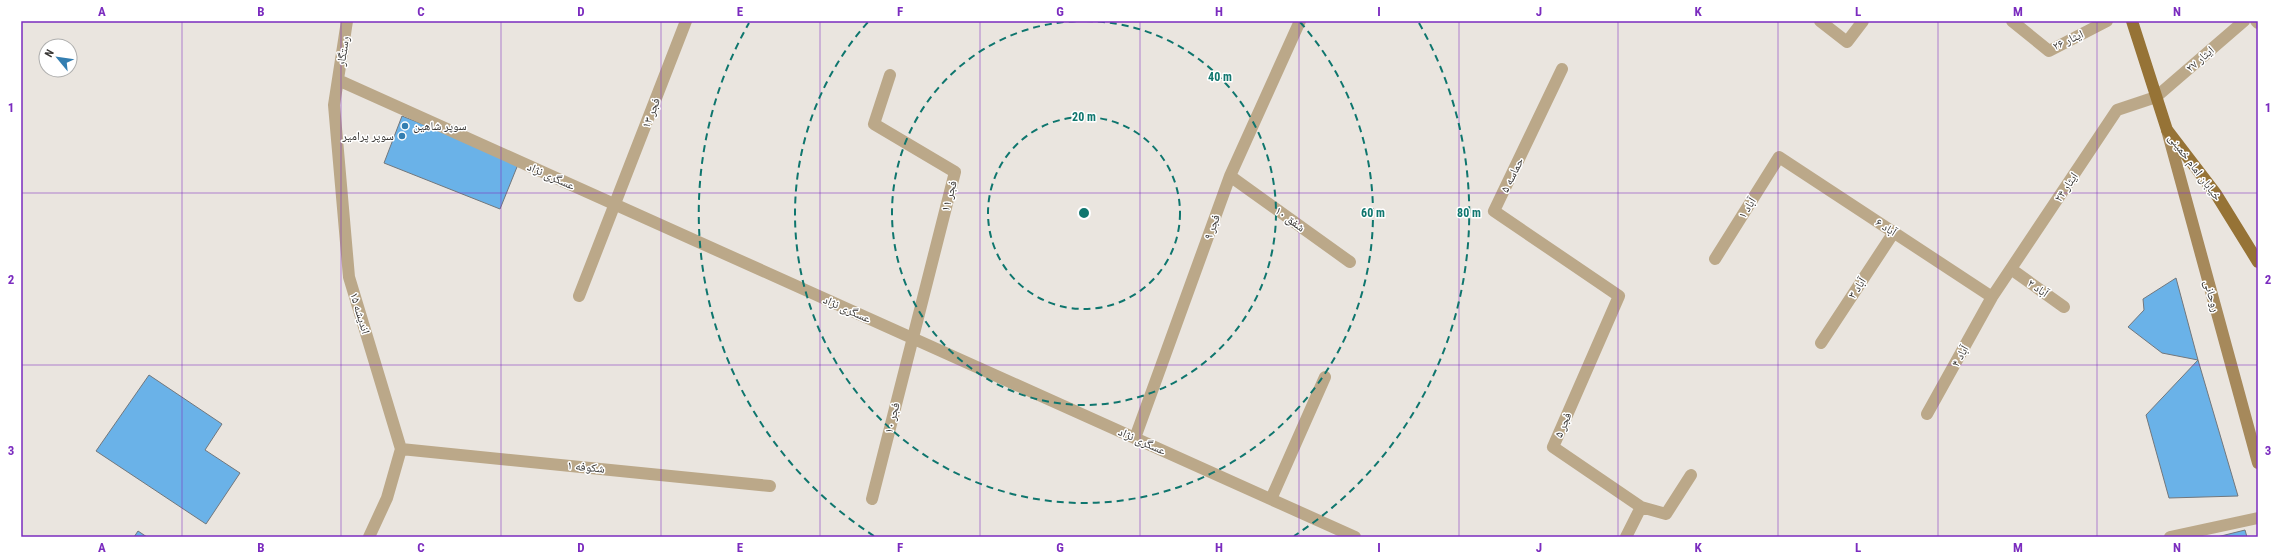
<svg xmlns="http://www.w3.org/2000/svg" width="2279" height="558" font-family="'Roboto Condensed','Noto Naskh Arabic',sans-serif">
<rect width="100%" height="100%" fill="#eae5df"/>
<path fill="#6ab2e8" stroke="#72777c" d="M402,116l117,46 -19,47 -116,-46z
M2176,278l22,82 -36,-7 -34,-26 16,-17 -1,-11z
M2198,360l40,136 -69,2 -23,-83z
M149,375l73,49 -17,26 35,23 -34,51 -110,-73z
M2245,530l2,7h-30z
M138,531l9,6h-13z"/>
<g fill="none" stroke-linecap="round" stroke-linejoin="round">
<path stroke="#bba889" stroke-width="12" d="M347,21l-13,84 15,172 52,172 -14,49 -18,39
M1820,21l27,21 16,-21
M2012,21l37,30 58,-30
M2256,21l2,2
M1562,69l-68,142 125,85 -66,151 88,60 -15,30
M338,80l1017,457
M1230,176l120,86
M1715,259l64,-102 213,140
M2011,269l53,38
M579,296l107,-275
M1821,343l73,-111
M1927,414l65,-117 125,-187 39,-13 88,-76
M1135,438l95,-262 70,-155
M401,449l369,37
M872,499l83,-327 -81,-48 16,-49
M1271,499l54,-122
M1641,507l25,7 25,-39
M2170,537l88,-19"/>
<path stroke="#a6895b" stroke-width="12" d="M2167,130l91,333"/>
<path stroke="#967336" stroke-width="12" d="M2132,21l35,109 49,64 42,68"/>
</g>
<path fill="none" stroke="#7b2cbf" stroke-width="1" stroke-opacity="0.55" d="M182,21v516M341,21v516M501,21v516M661,21v516M820,21v516M980,21v516M1140,21v516M1299,21v516M1459,21v516M1618,21v516M1778,21v516M1938,21v516M2097,21v516M21,193h2237M21,365h2237"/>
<g fill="none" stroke="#0f766e" stroke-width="2" stroke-dasharray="7 5">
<circle cx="1084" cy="213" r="96"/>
<path d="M1086 21A192 192 0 1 1 1082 21"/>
<path d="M1300 22A289 289 0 1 1 868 22"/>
<path d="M874 536A385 385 0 0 1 749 23M1419 23A385 385 0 0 1 1294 536"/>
</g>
<g fill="#337eb1" stroke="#fff" stroke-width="1.5">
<circle cx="405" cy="126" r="4"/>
<circle cx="402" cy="136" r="4"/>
</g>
<g text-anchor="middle" stroke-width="3" stroke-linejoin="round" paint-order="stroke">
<g font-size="12" fill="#383634" stroke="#fff">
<text transform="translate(2068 40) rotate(-25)" y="4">ایثار ۲۶</text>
<text transform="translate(343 51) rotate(-81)" y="4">رستگار</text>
<text transform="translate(2200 59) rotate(-41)" y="4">ایثار ۲۷</text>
<text transform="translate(651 113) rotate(-69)" y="4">فجر ۱۳</text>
<text transform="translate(2195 167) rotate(53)" y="4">خیابان امام خمینی</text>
<text transform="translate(1512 175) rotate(-64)" y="4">حماسه ۵</text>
<text transform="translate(551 176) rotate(24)" y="4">عسگری نژاد</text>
<text transform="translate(2066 187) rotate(-56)" y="4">ایثار ۲۴</text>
<text transform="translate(949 196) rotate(-75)" y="4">فجر ۱۱</text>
<text transform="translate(1747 208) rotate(-58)" y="4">آباد ۱</text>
<text transform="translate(1290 219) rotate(36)" y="4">شفق ۱۰</text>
<text transform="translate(1212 227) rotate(-70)" y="4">فجر ۹</text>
<text transform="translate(1886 227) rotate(33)" y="4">آباد ۶</text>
<text transform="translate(1857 288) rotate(-57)" y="4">آباد ۳</text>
<text transform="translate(2038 288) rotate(35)" y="4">آباد ۲</text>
<text transform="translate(2212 296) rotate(75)" y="4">روحانی</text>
<text transform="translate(847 309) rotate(24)" y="4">عسگری نژاد</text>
<text transform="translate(360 313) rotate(73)" y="4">اندیشه ۱۵</text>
<text transform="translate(1960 356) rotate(-61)" y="4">آباد ۴</text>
<text transform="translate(892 418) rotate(-76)" y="4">فجر ۱۰</text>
<text transform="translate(1563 425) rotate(-67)" y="4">فجر ۵</text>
<text transform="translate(1142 441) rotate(24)" y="4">عسگری نژاد</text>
<text transform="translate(586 467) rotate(6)" y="4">شکوفه ۱</text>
</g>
<g font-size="12" fill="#383634" stroke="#fff" text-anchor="start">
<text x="413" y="130">سوپر شاهین</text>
<text x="394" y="140" text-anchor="end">سوپر پرامیر</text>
</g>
</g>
<circle cx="1084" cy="213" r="6" fill="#0f766e" stroke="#fff" stroke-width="2"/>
<g font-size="12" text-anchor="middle" font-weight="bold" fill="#0f766e" stroke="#fff" stroke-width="3" stroke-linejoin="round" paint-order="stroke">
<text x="1220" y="81">40 m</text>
<text x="1084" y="121">20 m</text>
<text x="1373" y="217">60 m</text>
<text x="1469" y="217">80 m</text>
</g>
<rect width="2279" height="558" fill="none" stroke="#ffffff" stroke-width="44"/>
<g transform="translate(58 58) rotate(299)"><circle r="19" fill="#ffffff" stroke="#afafae"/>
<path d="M0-3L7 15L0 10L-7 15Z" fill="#337eb1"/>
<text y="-6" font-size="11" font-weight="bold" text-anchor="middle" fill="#383634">N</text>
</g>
<rect x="22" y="22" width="2235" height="514" fill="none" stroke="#7b2cbf" stroke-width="1.5"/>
<g font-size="13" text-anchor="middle" font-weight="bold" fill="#7b2cbf">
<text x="102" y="16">A</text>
<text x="261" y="16">B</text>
<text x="421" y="16">C</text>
<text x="581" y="16">D</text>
<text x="740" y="16">E</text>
<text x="900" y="16">F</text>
<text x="1060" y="16">G</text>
<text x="1219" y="16">H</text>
<text x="1379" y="16">I</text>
<text x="1539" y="16">J</text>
<text x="1698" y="16">K</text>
<text x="1858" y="16">L</text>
<text x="2018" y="16">M</text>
<text x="2177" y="16">N</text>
<text x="11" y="112">1</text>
<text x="2268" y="112">1</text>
<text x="11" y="284">2</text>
<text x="2268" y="284">2</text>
<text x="11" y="455">3</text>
<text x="2268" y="455">3</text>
<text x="102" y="552">A</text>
<text x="261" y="552">B</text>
<text x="421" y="552">C</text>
<text x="581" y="552">D</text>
<text x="740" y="552">E</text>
<text x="900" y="552">F</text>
<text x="1060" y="552">G</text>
<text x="1219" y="552">H</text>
<text x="1379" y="552">I</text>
<text x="1539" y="552">J</text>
<text x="1698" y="552">K</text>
<text x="1858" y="552">L</text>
<text x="2018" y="552">M</text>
<text x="2177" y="552">N</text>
</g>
</svg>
